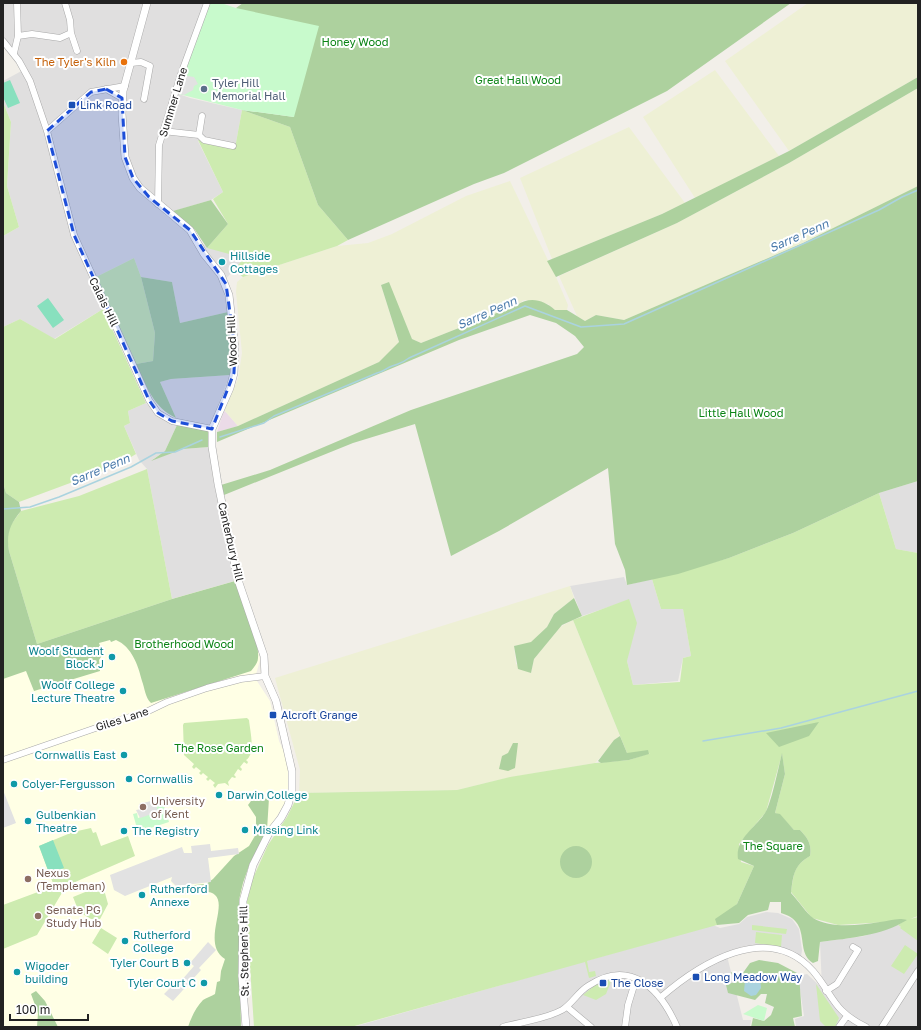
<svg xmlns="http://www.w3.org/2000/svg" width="921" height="1030" font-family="'Golos Text',sans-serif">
<rect width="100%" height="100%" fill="#f2efe9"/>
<path fill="#e0dfdf" d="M3,3h202l-32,89 17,6 52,12 -7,38 -37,-7 25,51 -12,8 -47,14 43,33 38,11 -23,25 6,29 -48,11 -8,-41 -31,-5 -7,-19 -38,19 7,32 -49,30 -34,-20 -17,8v-91l16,-9 -12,-41 4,-64 -8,-20v-21l24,-13 -24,-31z
M230,375l-22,55 -31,-5 -12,26 -13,9 31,-11 26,-2 4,31 22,103 -63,18 -25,-130 -8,-9 -15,-34 6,-3 -2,-12 18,-8 20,18 10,-3 -16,-36 11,-3z
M918,481v72l-22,-4 -17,-56z
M624,577l3,8 25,-6 9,30 22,-1 8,48 -8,2 -5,23 -45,4 -6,-24 2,-61 -47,16 -12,-30z
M766,912l12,1 14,6 7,10 3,21 -1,7 -22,-9 -17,-3 -18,1 -18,6 17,68h8l-1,7h-397l360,-102 7,3 19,-4 8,-7z
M898,925l20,12v90h-122l-1,-8 9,-3 -6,-40 9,-2 15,14 -2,-46 45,-6 9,-4z"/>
<path fill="#ebdbe8" d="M224,410l14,16 -21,6z"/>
<path fill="#ffffe5" d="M235,581l23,66 2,13 -5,18 15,23 9,40 10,22 1,19 -5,21 -26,42 -16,38 -4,32 2,112h-238v-373l34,-10 135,-45z"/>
<path fill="#eef0d5" d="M808,3h110v74l-129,74 -64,-90z
M715,70l64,86 -84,42 -52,-81z
M918,88v98l-115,57 -179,77 -28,-5 -11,6 -8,-5 -18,-40 118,-53 112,-60z
M629,127l56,76 -23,11 -110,45 -32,-81z
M510,181l46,96 12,28 -1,5h-12l-7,-6 -24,-4 -7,5 -96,38 -9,-4 -24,-56 -7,2 18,58 -20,19 -141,64 -14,-16 14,-31 4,-26 -6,-61 1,-10 6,-5 94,-31 31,-3 24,-9 74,-38z
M570,586l4,12 -20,16 -7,13 -16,16 -17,3 2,18 15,9 3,-14 26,-32 13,-7 47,116 -25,27 -88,15 -50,12 -158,3 1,-23 -25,-92z"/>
<path fill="#cdebb0" d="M3,102l8,20 -4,64 12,41 -16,9z
M242,110l48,17 28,78 30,35 -11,6 -94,31 -9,-7 10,-12 -37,-10 21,-24 -15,-25 10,-7 -25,-52 37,8z
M134,258l7,19 14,56 -2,28 -17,3 -40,-87z
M103,309l43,94 -18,8 2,12 -6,3 12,28 -20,12 -97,36 -13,-9 -3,-10v-156l17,-8 35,20z
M147,469l25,130 -135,45 -28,-93 -2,-13 3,-12 11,-15 58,-15z
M879,493l17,56 22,4v363l-8,3 8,-2v24l-18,-13 1,-1 -3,-2 6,-4 -66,4 -26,-7 -21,-26c3,-18 2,-26 19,-36 2,-11 -2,-18 -10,-26h-6l-14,-15 -5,-2 10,-39 -3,-20 -16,58 -27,32 2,18 13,4 -17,38 -20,21 -130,36 2,11 6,-1 1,5 -7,2 -4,-16 -234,65h-97l-8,-122 7,-27 15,-33 19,-28 12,-24 158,-3 53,-13 85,-14 34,-3 21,-7h-23l-54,-133 56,-21 8,24 -10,38 6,24 47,-3 3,-24 8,-2 -8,-47h-22l-9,-30 77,-21 64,-25z
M247,718l2,2c1,11 7,34 -3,40l2,2 -1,2 -3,-2 -4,5 2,2 -1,2 -3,-2 -4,6 2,2 -1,1 -3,-1 -4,5 1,4 -4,-3 -7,1 -3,4 -2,-3 2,-2 -5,-4 -2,2 -2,-2 2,-2 -5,-4 -2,2 -2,-2 2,-2 -5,-4 -2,2 -2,-2 2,-3 -10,-9 -1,-30 1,-2z
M91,828l2,5 3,-1 5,14 27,-10 7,20 -69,30 -29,49 -34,14v-44l51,-19 -15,-40 34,-14z
M100,886h3l5,18 -10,19 -19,-11 -6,-15z
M752,925l35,4 -1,5 -34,-4z
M101,928l16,10 -9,16 -16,-11z
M756,932l26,3 -1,12 -26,-4z
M905,945l13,9 -14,20 -13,-8z
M612,979l-6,15 -10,6 -13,-5 11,-9z
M816,984l23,34 -4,9h-9l-6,-6z"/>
<path fill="#add19e" d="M243,3h548l-124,88 -163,82 -30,11 -126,56 -30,-35 -28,-78 -48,-17 52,7 -58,-109z
M918,77v11l-129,75 -112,60 -121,54 -9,-16 115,-47 127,-63z
M918,186v295l-39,12 -86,40 -64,25 -51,16 -51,11 -2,-15 -10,-26 -7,-76 -109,63 -48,25 -36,-132 -62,19 -129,52 -3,-10 49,-15 141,-60 166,-56 7,-7 -9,-11 -19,-13 -26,-8 -71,25 -242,102v-10l21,-6 141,-64 20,-20 -18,-57 8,-3 23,57 9,4 96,-38c13,-9 27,-5 38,5h12l18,11 11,-6 28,5 179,-77z
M211,200l17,24 -21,24 -12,-18 -22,-19z
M141,277l31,5 8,41 48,-11 3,38 -1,25 -59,4 -11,3 16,36c-23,-11 -29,-31 -40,-54l17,-3 2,-28z
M177,425l31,5 1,17 -26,2 -32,12 14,-10z
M3,483l3,10 13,9 2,9c-11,13 -15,23 -12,40l28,93 135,-45 63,-18c7,18 25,59 23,77 0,5 -4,9 -7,13l-100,32c-6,-6 -6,-14 -9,-22 -4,-16 -10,-34 -26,-41l-5,2 -1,-2 -11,3 4,11 -4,6 1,11 -66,20 -8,-20 -23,8z
M574,598l8,18 -20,9 -28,34 -3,14 -13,-4 -4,-23 17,-4 16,-15 7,-13z
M819,722l-10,14 -30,11 -13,-14z
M620,736l7,17 21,-3 1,4 -20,6 -28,3 -3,-2 16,-21z
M513,743h5l-3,25 -7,3 -9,-2 3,-13 6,-3z
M782,753l3,21 -10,39 5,1 14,16h6c8,8 12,15 10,26 -16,9 -17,19 -19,37 6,6 16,21 22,25 19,11 46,7 67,4 10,-1 17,-5 27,-2 -26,16 -57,18 -87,22l-2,19 -5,2c-19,-12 0,-41 -32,-50v-11h-11l-2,8 -20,5 -9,8 -22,2 -2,-6 22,-15 17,-38 -16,-7c-3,-20 17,-31 27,-46 6,-8 14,-48 17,-60z
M269,798l-2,32 -17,33 -7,20 -4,17 2,127h-53c3,-9 8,-20 15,-27 3,-2 9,-4 12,-6l2,-12 3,-1 1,-10 4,-12c-24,-15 3,-53 -10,-64 -8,-9 -29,4 -41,-4l-1,-4 33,-3 7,-5 21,-23 15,-10 7,-12v-17l-8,-12 3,-4z
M560 862a16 16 0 1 1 32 0a16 16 0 1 1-32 0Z
M759,960l19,3 21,11 3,42 -9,2 2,9h-44l2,-9 11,3 7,-6 3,-8 -9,-4 2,-9h-6l-6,6 -27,-7 -2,-8 8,-3 -3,-10 9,5 10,-14z
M36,991l9,10 13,26h-21l1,-14 -7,-19z"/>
<path fill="#c8facc" d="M209,3h12l15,5 83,18 -25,91 -52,-7 -67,-17z
M163,803l6,19 -31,10 -5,-18 4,-1 1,5 19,-7 -1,-5z
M758,1005l9,3 -3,13 -21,-7z"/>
<path fill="#88e0be" d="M10,80l10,23 -12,5 -5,-11v-14z
M48,298l16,22 -11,8 -16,-22z
M53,840l11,28 -15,5 -10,-27z"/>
<path fill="#e2e2e2" d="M181,75l13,2 4,7 -4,2 -1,4 -9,5 -9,-2z
M3,790l13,33 -13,5z
M151,801l1,3 4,1 2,7 -18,6 -4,-8 5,-1 -2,-5z
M210,844l1,7 27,-3 1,6 -31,4 3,24 -35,4 -5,-5 1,-4 -47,19 -11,-6 -4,-15 72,-28 2,6h8l-1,-7z
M208,942l8,8 -17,18 2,2 -28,31 -9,-7 7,-7 3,2 20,-23 -4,-3z"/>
<path fill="#aad3df" d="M755,975l5,2 1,11 -5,7 -5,1 -7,-5 1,-10 4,-4z"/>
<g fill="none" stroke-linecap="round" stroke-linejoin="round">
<path stroke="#aad3df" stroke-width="1.5" d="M220,437l44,-14 10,-7 103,-43c7,-1 9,-5 15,-7 8,-3 9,-2 17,-8l116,-52 56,21 43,-3 255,-114 23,-13 16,-7
M3,509l27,-2 29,-10 72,-30 25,-14 19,-1 27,-12
M703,741l78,-13 137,-37"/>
<defs>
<path id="minor" d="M71,33l6,18
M18,36l14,-2 28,4 11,-5 -1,-13 -5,-17
M3,41l16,20 11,20 17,50 27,104 75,165 9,13 14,8 40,8
M14,53l4,-17 -1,-33
M131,63l10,-1 9,4 -6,33
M106,89l16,9
M47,131l44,-39 34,-6
M163,131l36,4 5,5 29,6
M199,135l3,-19
M158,204l1,-59 22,-71 26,-71
M3,760l116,-40 25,-7 23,-11 40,-14 34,-9 24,-3
M826,991l11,-7 21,-34 -5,-3
M660,998c39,-34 108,-78 153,-27 21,25 19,39 53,56
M567,1007l24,20
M503,1027c17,-5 43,-8 59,-17 10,-6 16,-18 26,-24 42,-28 72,2 89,41
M625,1027l3,-22 8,-26
M839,1027l8,-11
M882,1027l36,-56"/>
<path id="tertiary" d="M147,3l-24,88 -1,23 3,43 8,21 7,10 50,42 14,24 17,21 8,20 6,54 -1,24 -4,15 -18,41v18l6,37 20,96 26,76 1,20 11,25 16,70v19l-4,15 -7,13 -12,15 -16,32 -10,36 -1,76 4,50"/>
</defs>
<use href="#minor" stroke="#a9a9a9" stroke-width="7"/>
<use href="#tertiary" stroke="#a9a9a9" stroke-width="8"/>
<use href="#minor" stroke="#fff" stroke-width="6"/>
<use href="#tertiary" stroke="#fff" stroke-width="7"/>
</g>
<path fill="#1d4ed8" fill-opacity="0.2" stroke="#1d4ed8" stroke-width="3" stroke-dasharray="8 5" stroke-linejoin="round" d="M106,89l16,9 3,59 8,21 16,19 41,33 36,54 9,65 -1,24 -22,56 -40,-8 -14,-8 -9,-13 -75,-165 -27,-104 44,-39z"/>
<circle fill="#e8710a" stroke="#fff" stroke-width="1.5" cx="124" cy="62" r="4"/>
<circle fill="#5c6f8a" stroke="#fff" stroke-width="1.5" cx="204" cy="89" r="4"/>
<g fill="#1a4fb4" stroke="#fff" stroke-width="1.5">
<rect x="68" y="101" width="8" height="8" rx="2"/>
<rect x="269" y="711" width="8" height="8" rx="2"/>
<rect x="692" y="973" width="8" height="8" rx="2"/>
<rect x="599" y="979" width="8" height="8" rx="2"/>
</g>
<g fill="#0f9aa8" stroke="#fff" stroke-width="1.5">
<circle cx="222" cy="262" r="4"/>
<circle cx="112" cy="657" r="4"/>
<circle cx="123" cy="691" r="4"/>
<circle cx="124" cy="755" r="4"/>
<circle cx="129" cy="779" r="4"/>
<circle cx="14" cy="784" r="4"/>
<circle cx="219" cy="795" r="4"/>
<circle cx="28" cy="821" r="4"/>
<circle cx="245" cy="830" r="4"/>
<circle cx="124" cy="831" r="4"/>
<circle cx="142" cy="895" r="4"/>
<circle cx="125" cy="941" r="4"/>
<circle cx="187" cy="963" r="4"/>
<circle cx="17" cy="972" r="4"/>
<circle cx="204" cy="983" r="4"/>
</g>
<g fill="#8d6e63" stroke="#fff" stroke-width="1.5">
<circle cx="143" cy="807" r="4"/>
<circle cx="28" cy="879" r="4"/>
<circle cx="38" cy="916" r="4"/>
</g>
<g text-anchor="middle" stroke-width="4" stroke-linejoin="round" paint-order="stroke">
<g font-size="11" fill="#0c8416" stroke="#fff">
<text x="355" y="46">Honey Wood</text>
<text x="518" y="84">Great Hall Wood</text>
<text x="741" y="417">Little Hall Wood</text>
<text x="184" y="648">Brotherhood Wood</text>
<text x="219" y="752">The Rose Garden</text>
<text x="773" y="850">The Square</text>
</g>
<g font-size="11" fill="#c56008" stroke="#fff" text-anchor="end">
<text x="116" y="66">The Tyler's Kiln</text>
</g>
<g font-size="11" fill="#4e5e75" stroke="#fff" text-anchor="start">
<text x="212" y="87">Tyler Hill<tspan x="212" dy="13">Memorial Hall</tspan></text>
</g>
<g font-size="11" fill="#222" stroke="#fff">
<text transform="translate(173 102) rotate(-73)" y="4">Summer Lane</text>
<text transform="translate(104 302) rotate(64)" y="4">Calais Hill</text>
<text transform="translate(232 341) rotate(-93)" y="4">Wood Hill</text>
<text transform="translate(231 542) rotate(77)" y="4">Canterbury Hill</text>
<text transform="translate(122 719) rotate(-18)" y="4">Giles Lane</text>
<text transform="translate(244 951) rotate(-91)" y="4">St. Stephen's Hill</text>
</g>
<g font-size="11" fill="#164399" stroke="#fff" text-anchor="start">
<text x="80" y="109">Link Road</text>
<text x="281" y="719">Alcroft Grange</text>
<text x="704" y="981">Long Meadow Way</text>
<text x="611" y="987">The Close</text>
</g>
<g font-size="11" fill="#0d838f" stroke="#fff" text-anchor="start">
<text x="230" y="260">Hillside<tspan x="230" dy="13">Cottages</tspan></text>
<text x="104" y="655" text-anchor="end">Woolf Student<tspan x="104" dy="13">Block J</tspan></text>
<text x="115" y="689" text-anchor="end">Woolf College<tspan x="115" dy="13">Lecture Theatre</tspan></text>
<text x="116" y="759" text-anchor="end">Cornwallis East</text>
<text x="137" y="783">Cornwallis</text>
<text x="22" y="788">Colyer-Fergusson</text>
<text x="227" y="799">Darwin College</text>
<text x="36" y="819">Gulbenkian<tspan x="36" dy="13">Theatre</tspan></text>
<text x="253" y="834">Missing Link</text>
<text x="132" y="835">The Registry</text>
<text x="150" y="893">Rutherford<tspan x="150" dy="13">Annexe</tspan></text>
<text x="133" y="939">Rutherford<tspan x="133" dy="13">College</tspan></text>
<text x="179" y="967" text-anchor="end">Tyler Court B</text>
<text x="25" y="970">Wigoder<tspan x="25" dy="13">building</tspan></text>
<text x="196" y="987" text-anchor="end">Tyler Court C</text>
</g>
<g font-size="11" fill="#785e54" stroke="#fff" text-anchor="start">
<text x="151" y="805">University<tspan x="151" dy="13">of Kent</tspan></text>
<text x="36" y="877">Nexus<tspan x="36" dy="13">(Templeman)</tspan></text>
<text x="46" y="914">Senate PG<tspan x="46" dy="13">Study Hub</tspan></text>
</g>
<g font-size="12" font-style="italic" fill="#4a7aab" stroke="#fff">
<text transform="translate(799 236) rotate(-24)" y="4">Sarre Penn</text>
<text transform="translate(487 313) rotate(-24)" y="4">Sarre Penn</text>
<text transform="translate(100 470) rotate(-23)" y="4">Sarre Penn</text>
</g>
</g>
<rect width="921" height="1030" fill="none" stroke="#222222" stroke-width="8"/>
<path d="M10 1014v6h78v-6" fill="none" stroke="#222222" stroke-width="2"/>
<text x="16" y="1014" font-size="12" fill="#222222" stroke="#ffffff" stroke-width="3" paint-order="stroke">100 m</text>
</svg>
